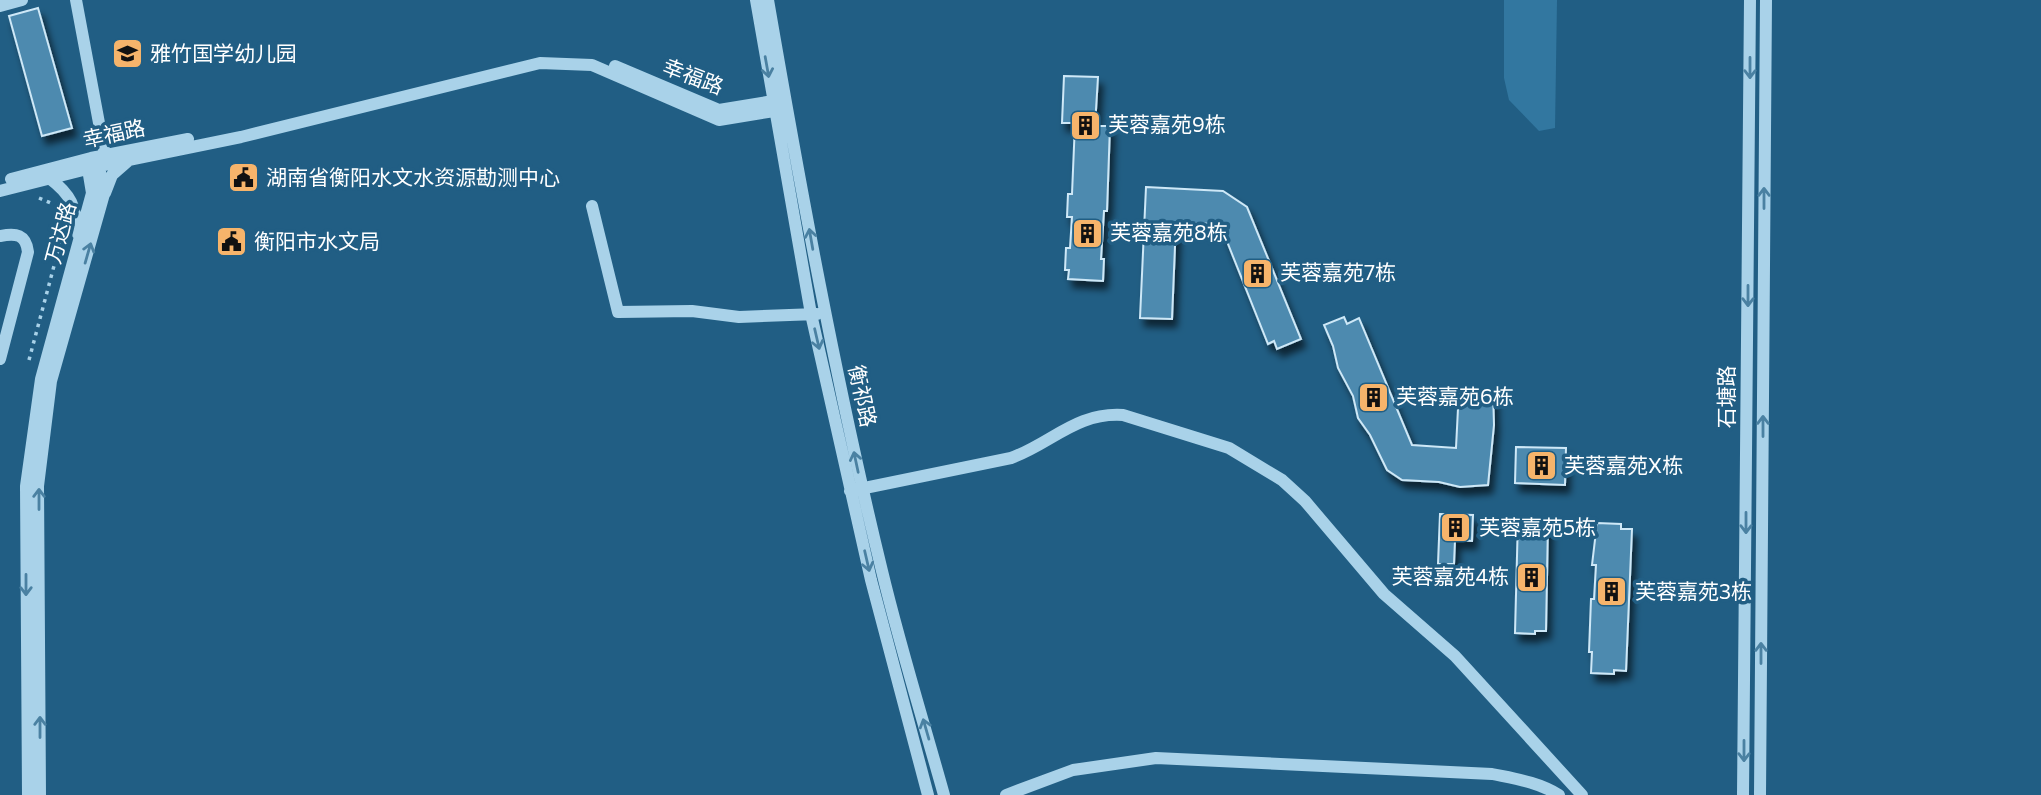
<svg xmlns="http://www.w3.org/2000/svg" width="2041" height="795" font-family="Commissioner,'Noto Sans SC',sans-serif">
<defs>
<filter id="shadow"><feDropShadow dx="4.5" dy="8" stdDeviation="3.5" flood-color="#0009"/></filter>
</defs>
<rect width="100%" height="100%" fill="#215e84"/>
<path fill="#3277a0" d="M1504,0h53l-2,128 -16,3 -30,-31 -5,-22z"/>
<path fill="#4e8aaf" stroke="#cee8f7" stroke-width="2" filter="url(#shadow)" d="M38,8l34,120 -30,8 -33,-120z
M1064,76l34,1 -3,49h15l-3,85h-3l-3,48h3l-1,22 -35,-2 1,-9h-4l1,-22h4l2,-31h-5l1,-23h4l3,-71h-13z
M1146,187l77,4 24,16 54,132 -24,10 -3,-8 -6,3 -46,-115 -9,-5 -37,-2 -4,97 -32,-1z
M1344,317l3,7 12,-6 53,127 44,3 3,-59 34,2 1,34 -6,60 -28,2 -21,-5 -37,-2 -15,-10 -17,-35 -12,-17 -5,-22 -15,-28 -5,-22 -9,-21z
M1516,447l50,1 -1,37 -50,-2z
M1440,514l33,1 -1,26 -17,-1 -1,24h-16z
M1518,518l20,1v4h10l-2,108h-11v3l-20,-1z
M1597,523l24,1v5h11l-6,142 -12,-1v4l-23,-1 1,-21h-3l2,-53h3l2,-34h-4z"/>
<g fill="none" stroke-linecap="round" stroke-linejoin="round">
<path stroke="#a9d2e9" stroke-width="3.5" stroke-dasharray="3.5 5" stroke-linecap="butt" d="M39,198l14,6
M29,360l34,-128"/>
<path stroke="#a9d2e9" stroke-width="12" d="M76,0l29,155
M756,0l55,314 60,266 57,215
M768,0c33,191 68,382 114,571 18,75 41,149 62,224
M0,6l22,-6
M615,66l104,44 54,-9 6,2
M49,178c23,17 26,28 29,56
M11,179l80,-21 97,-19
M0,191l99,-25 142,-29 299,-74 52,2 127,55 55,-9 12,-7
M105,193l7,-18 16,-14
M592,206l26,106 74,-1 47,6 78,-3
M0,236c16,-3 26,-2 28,16l-28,107
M850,491l161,-33c41,-15 65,-46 112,-43l106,33 53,32 23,21 79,93 71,62 127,139
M28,795l-2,-309 15,-107 51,-186 -4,-24 3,-11 8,8 5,28 -53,187 -13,105 2,309
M1006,795l67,-25 83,-12 336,16c24,5 46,8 67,21
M1743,795l7,-795
M1760,795l6,-795"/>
</g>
<defs><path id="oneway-shaft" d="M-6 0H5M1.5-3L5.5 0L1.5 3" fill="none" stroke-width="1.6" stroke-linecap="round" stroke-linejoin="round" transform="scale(1.75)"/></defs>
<g stroke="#4a81a2">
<use href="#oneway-shaft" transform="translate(767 67) rotate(80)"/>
<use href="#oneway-shaft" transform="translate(1750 68) rotate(90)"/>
<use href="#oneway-shaft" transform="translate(1764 198) rotate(-90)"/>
<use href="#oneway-shaft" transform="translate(811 239) rotate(-100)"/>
<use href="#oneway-shaft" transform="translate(88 253) rotate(-74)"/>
<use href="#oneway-shaft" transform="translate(1748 296) rotate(90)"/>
<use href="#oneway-shaft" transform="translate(817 339) rotate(77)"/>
<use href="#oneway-shaft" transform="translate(1763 426) rotate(-90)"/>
<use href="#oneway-shaft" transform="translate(856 462) rotate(-102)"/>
<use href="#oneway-shaft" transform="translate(39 499) rotate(-90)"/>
<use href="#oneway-shaft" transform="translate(1746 523) rotate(90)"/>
<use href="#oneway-shaft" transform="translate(867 561) rotate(77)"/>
<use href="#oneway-shaft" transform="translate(26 585) rotate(90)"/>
<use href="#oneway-shaft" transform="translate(1761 653) rotate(-90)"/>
<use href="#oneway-shaft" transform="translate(40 727) rotate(-90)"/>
<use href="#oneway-shaft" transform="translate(926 729) rotate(-106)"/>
<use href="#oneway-shaft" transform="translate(1744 751) rotate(90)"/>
</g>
<defs>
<symbol id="school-square" viewBox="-11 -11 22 22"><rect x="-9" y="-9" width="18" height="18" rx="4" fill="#f6b46b" stroke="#215e84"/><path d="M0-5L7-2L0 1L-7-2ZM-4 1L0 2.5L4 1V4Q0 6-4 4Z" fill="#111"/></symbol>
<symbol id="building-square" viewBox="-11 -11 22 22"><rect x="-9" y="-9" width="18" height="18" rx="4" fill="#f6b46b" stroke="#215e84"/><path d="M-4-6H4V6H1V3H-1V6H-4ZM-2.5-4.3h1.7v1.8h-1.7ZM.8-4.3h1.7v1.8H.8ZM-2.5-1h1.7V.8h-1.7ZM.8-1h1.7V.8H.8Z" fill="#111"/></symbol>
<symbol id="civic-square" viewBox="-11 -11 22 22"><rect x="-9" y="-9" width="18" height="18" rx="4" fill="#f6b46b" stroke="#215e84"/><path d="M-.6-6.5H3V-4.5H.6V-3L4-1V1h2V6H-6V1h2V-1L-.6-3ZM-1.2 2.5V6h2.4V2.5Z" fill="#111"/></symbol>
</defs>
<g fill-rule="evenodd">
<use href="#school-square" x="110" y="36" width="35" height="35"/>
<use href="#building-square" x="1068" y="108" width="35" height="35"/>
<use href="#civic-square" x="226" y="160" width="35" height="35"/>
<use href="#building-square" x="1070" y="216" width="35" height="35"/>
<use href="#civic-square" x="214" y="224" width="35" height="35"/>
<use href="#building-square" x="1240" y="256" width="35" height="35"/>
<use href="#building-square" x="1356" y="380" width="35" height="35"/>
<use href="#building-square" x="1524" y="448" width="35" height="35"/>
<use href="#building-square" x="1438" y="510" width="35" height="35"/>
<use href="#building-square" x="1514" y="560" width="35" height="35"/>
<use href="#building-square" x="1594" y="574" width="35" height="35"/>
</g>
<g text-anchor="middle" stroke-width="7" stroke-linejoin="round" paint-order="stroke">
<g font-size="21" fill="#fff" stroke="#215e84" text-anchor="start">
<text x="150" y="61">雅竹国学幼儿园</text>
<text x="1108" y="132">芙蓉嘉苑9栋</text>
<text x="266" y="185">湖南省衡阳水文水资源勘测中心</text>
<text x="1110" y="240">芙蓉嘉苑8栋</text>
<text x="254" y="249">衡阳市水文局</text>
<text x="1280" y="280">芙蓉嘉苑7栋</text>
<text x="1396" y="404">芙蓉嘉苑6栋</text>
<text x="1564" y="473">芙蓉嘉苑X栋</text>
<text x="1479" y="535">芙蓉嘉苑5栋</text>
<text x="1509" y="584" text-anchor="end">芙蓉嘉苑4栋</text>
<text x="1635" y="599">芙蓉嘉苑3栋</text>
</g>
<g font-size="21" fill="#fff" stroke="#215e84">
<text transform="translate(693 77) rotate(21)" y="7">幸福路</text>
<text transform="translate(114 134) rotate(-12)" y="7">幸福路</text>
<text transform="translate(61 233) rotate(-75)" y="7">万达路</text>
<text transform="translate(862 396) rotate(78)" y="7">衡祁路</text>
<text transform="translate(1727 397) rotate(-90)" y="7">石塘路</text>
</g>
</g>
</svg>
